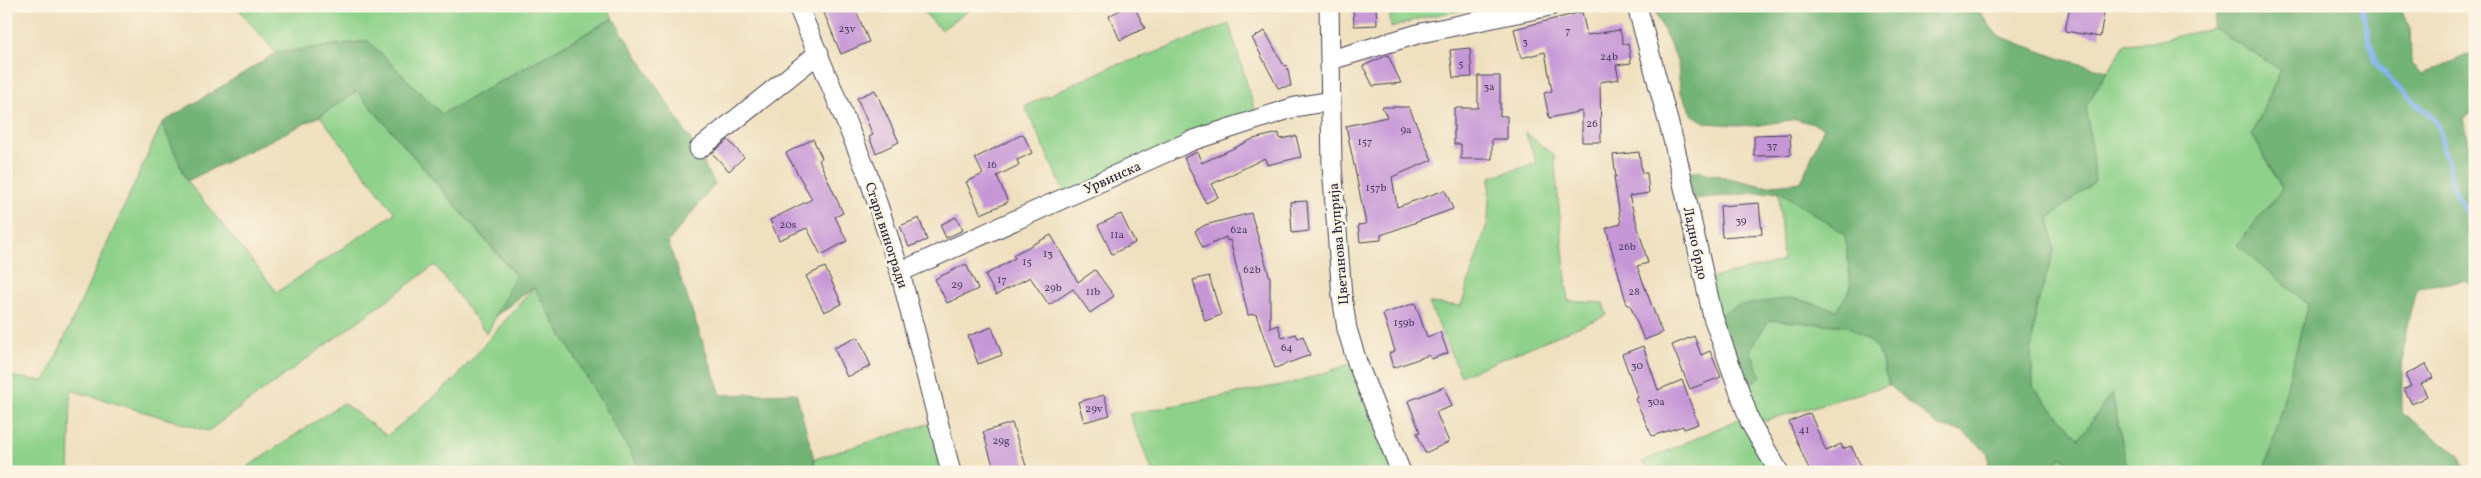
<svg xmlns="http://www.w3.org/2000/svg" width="2481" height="478" font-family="Vollkorn,serif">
<rect width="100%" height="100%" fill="#fcf5e5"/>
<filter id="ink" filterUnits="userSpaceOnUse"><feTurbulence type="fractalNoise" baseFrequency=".02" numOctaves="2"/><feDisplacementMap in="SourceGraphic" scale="10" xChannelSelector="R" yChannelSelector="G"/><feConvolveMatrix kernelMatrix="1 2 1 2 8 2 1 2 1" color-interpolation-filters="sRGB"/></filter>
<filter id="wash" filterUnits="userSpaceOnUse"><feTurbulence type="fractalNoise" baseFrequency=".0096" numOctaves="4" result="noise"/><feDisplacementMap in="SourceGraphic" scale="20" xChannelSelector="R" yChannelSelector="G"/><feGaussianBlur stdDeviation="1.12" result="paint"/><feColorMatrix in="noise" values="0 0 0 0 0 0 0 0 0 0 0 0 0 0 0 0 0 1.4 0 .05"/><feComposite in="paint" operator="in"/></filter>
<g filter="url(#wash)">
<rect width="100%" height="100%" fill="#efe0bf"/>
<path fill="#8ed18a" stroke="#587a62" d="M236,6h369l8,12 -171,96 -74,-73 -92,12z
M918,6h57l-34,24z
M1389,6h94l-61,12 -31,10z
M1229,24l28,94 -190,80 -42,-92 88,-40 39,-12z
M2213,28l68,42 -29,64 30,55 -44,56 70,59 -43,168h-137l-16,-79 -32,47 -47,-53 -2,-37 5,-41 18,-58 -5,-33 46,-37 -9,-75 39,-62 26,-2z
M357,91l159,185 -29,58 -52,-69 -227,166 -137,-41 -2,82h-63v-96l39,5 117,-258 25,58 90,111 118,-79 -75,-97z
M1525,132l29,23 14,146 35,2 4,12 -146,61 -32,-73 32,3 27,-85 2,-44 47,-14z
M1779,191l66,43 6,54 -14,22 -45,-12 -79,19 -10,-37 80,-19z
M534,287l108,185h-402l103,-69 44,33 67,-56z
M1769,320l79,6 30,22 11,37 -136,39 26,48h-83l-2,-3 -10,3h-32l-10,-10 106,-47 -9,-25 11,-40z
M1357,362l44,110h-248l-24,-58 163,-31z
M938,421l13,51h-136l-1,-13z
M2059,456l19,12 1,4h-26z"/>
<path fill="#72b376" stroke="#4a6a58" d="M1653,6h322l22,29 61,23 49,13 -21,35 9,75 -46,37 5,33 -18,58 -5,41 2,37 46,52 33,-46 16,79h-49l-1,-4 -18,-11 -7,15h-64l-1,-19 -26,-22 -24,-5 -49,-41 -11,-37 -30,-22 -79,-6 -19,30 11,27 -22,13 -26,-73 27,-12 52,-7 45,12 14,-22 -6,-54 -66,-43 -86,8 -7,-29 12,1 65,15 38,-4 23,-55 -28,-8 -42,7 -48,-3 -13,-8 -13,-24 -2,-28z
M2217,6h180l13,20 1,38 11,10 53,-22v59l-11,7 11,57v113l-11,-7 -46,6c-16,43 -17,80 -16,126l58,43 6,16h-201l43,-168 -71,-59 45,-56 -30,-55 29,-64 -68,-42z
M613,18l77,121 25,45 -47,58 53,153 75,-2 18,66 1,13h-173l-108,-185 -39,29 21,-41 -159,-184 -37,25 -133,65 -25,-58 114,-70 92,-12 74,73z"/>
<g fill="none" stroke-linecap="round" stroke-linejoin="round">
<path stroke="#81b3ed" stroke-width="5.5" d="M2361,6l14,56 19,22 43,37 17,69 21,38"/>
</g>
<g id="blocks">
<path fill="#c697d7" d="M841,6h13l15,36 -28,12 -17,-41z
M1128,6h6l11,22 -25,12 -11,-24z
M1353,6h23l1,19 -23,1z
M2070,6h35l-5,31 -35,-6z
M1582,12l5,23 33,-5 3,14 5,-1 3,20 -15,2 3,14 -19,3 1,60h-19v-31l-33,7 -5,-25 8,-2 -7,-39 -24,6 -7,-29z
M1265,31l19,35 3,-1 4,21 -13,2 -26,-50z
M1470,48l2,29 -19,1 -3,-28z
M1388,55l13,28 -28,3 -10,-20z
M1478,76h22v40h7v23h-15v20h-31v-15h-7v-36h24z
M875,90l24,52 -23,11 -7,-16 4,-2 -16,-37z
M1382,107h27l23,53 -40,17 5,30 48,-17 8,19 -72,26v5l-21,2 -2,-17 8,-1 -20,-98 41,-9z
M1279,133l1,6 16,-3 5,21 -34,8 -2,-7 -53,26 6,13 -12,6 -22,-45 13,-6 5,11 51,-24z
M1023,134l9,19 -15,7 2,5 -22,11 11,26 -27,12 -15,-32 17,-8 -8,-16z
M1790,134l1,21 -37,1v-21z
M813,139l9,19 -3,2 24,53 -8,4 12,24 -26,14 -14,-27 -28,12 -9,-20 42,-21 -26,-46z
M728,140l16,17 -15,14 -17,-18z
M1639,152l3,21h5l2,20 -20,3 19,67 -11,3 25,67 -18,7 -14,-35h-3l-21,-77 15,-4 -7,-47h2l-3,-22z
M1307,201l2,30 -17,2 -2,-31z
M1759,203l3,31 -40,3 -2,-31z
M1251,213l19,65v50l8,-3 4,13 14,-4 2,4 5,-2 7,19 -35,13 -19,-54 -8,1 -18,-75 -3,1 -1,-4 -23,11 -8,-17 10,-6z
M1121,214l14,29 -23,11 -14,-29z
M956,217l7,13 -17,8 -6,-13z
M919,218l8,22 -18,7 -9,-21z
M1051,235l27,47 17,-12 19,26 -24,17 -17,-24 -24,16 -19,-28 -34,18 -11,-20 30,-17 -2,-3z
M966,264l12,25 -31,14 -12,-24z
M825,267l17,37 -18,8 -18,-36z
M1209,276l12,39 -16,6 -12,-41z
M1415,303l12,34 13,-5 8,21 -17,6 -2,-4 -36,13 -4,-15 6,-2 -12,-37z
M992,327l10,28 -24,9 -10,-28z
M1694,336l7,19 9,-4 11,26 -31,12 -18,-44z
M858,337l13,29 -24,11 -13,-29z
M1643,346l15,44 24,-10 16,44 -14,5 -1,-3 -31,10 -17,-37 3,-1 -16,-44z
M2426,364l7,14 -12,6 6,12 -15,8 -8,-15 7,-3 -6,-11z
M1444,387l8,19 -16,6 13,30 -24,11 -8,-20 3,-1 -12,-31z
M1104,395l6,20 -26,7 -6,-20z
M1810,413l16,38 15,-7 2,5 8,-3 13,26h-54l-21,-50z
M1012,423l16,49h-33l-12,-40z"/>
</g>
</g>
<g filter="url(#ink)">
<use href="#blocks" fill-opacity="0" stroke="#413e4f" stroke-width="1"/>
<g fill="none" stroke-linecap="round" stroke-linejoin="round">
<defs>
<path id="minor" d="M798,6l70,169 32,97 51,200
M1329,6l3,160 10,130 5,33 10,33 44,110
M1637,6l37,137 39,174 38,107 28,48
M1331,60l90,-27 129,-27
M699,149l120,-96
M900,272l291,-131 104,-34 36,-6"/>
</defs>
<use href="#minor" stroke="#413e4f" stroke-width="21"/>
<use href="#minor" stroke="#fff" stroke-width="19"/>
</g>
</g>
<g text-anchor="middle" stroke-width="5" stroke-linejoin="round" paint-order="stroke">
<g font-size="11" fill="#4b3f62">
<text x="847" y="32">23v</text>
<text x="1568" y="34">7</text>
<text x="1525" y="45">3</text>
<text x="1609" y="60">24b</text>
<text x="1461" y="67">5</text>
<text x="1489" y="90">3a</text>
<text x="1592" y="127">26</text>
<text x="1406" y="133">9a</text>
<text x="1365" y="145">157</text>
<text x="1772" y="149">37</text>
<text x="992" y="168">16</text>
<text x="1376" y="191">157b</text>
<text x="1741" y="224">39</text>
<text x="788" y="228">20s</text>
<text x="1239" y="233">62a</text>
<text x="1117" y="238">11a</text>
<text x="1627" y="250">26b</text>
<text x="1048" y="257">13</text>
<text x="1027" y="265">15</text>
<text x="1252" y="273">62b</text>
<text x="1002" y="283">17</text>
<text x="957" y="288">29</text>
<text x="1053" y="291">29b</text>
<text x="1093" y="295">11b</text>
<text x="1634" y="295">28</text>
<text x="1404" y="326">159b</text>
<text x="1287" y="351">64</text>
<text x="1637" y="369">30</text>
<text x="1656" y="405">30a</text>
<text x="1094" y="412">29v</text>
<text x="1804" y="433">41</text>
<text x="1001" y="444">29g</text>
</g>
<g font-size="14" fill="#22223b" stroke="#fcf5e5">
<text transform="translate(1112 177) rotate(-24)" y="5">Урвинска</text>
<text transform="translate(887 235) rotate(72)" y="5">Стари виногради</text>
<text transform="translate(1696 243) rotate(78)" y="5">Ладно брдо</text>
<text transform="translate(1338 244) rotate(-95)" y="5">Цветанова ћуприја</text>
</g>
</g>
<rect width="2481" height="478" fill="none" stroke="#fcf5e5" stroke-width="25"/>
</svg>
